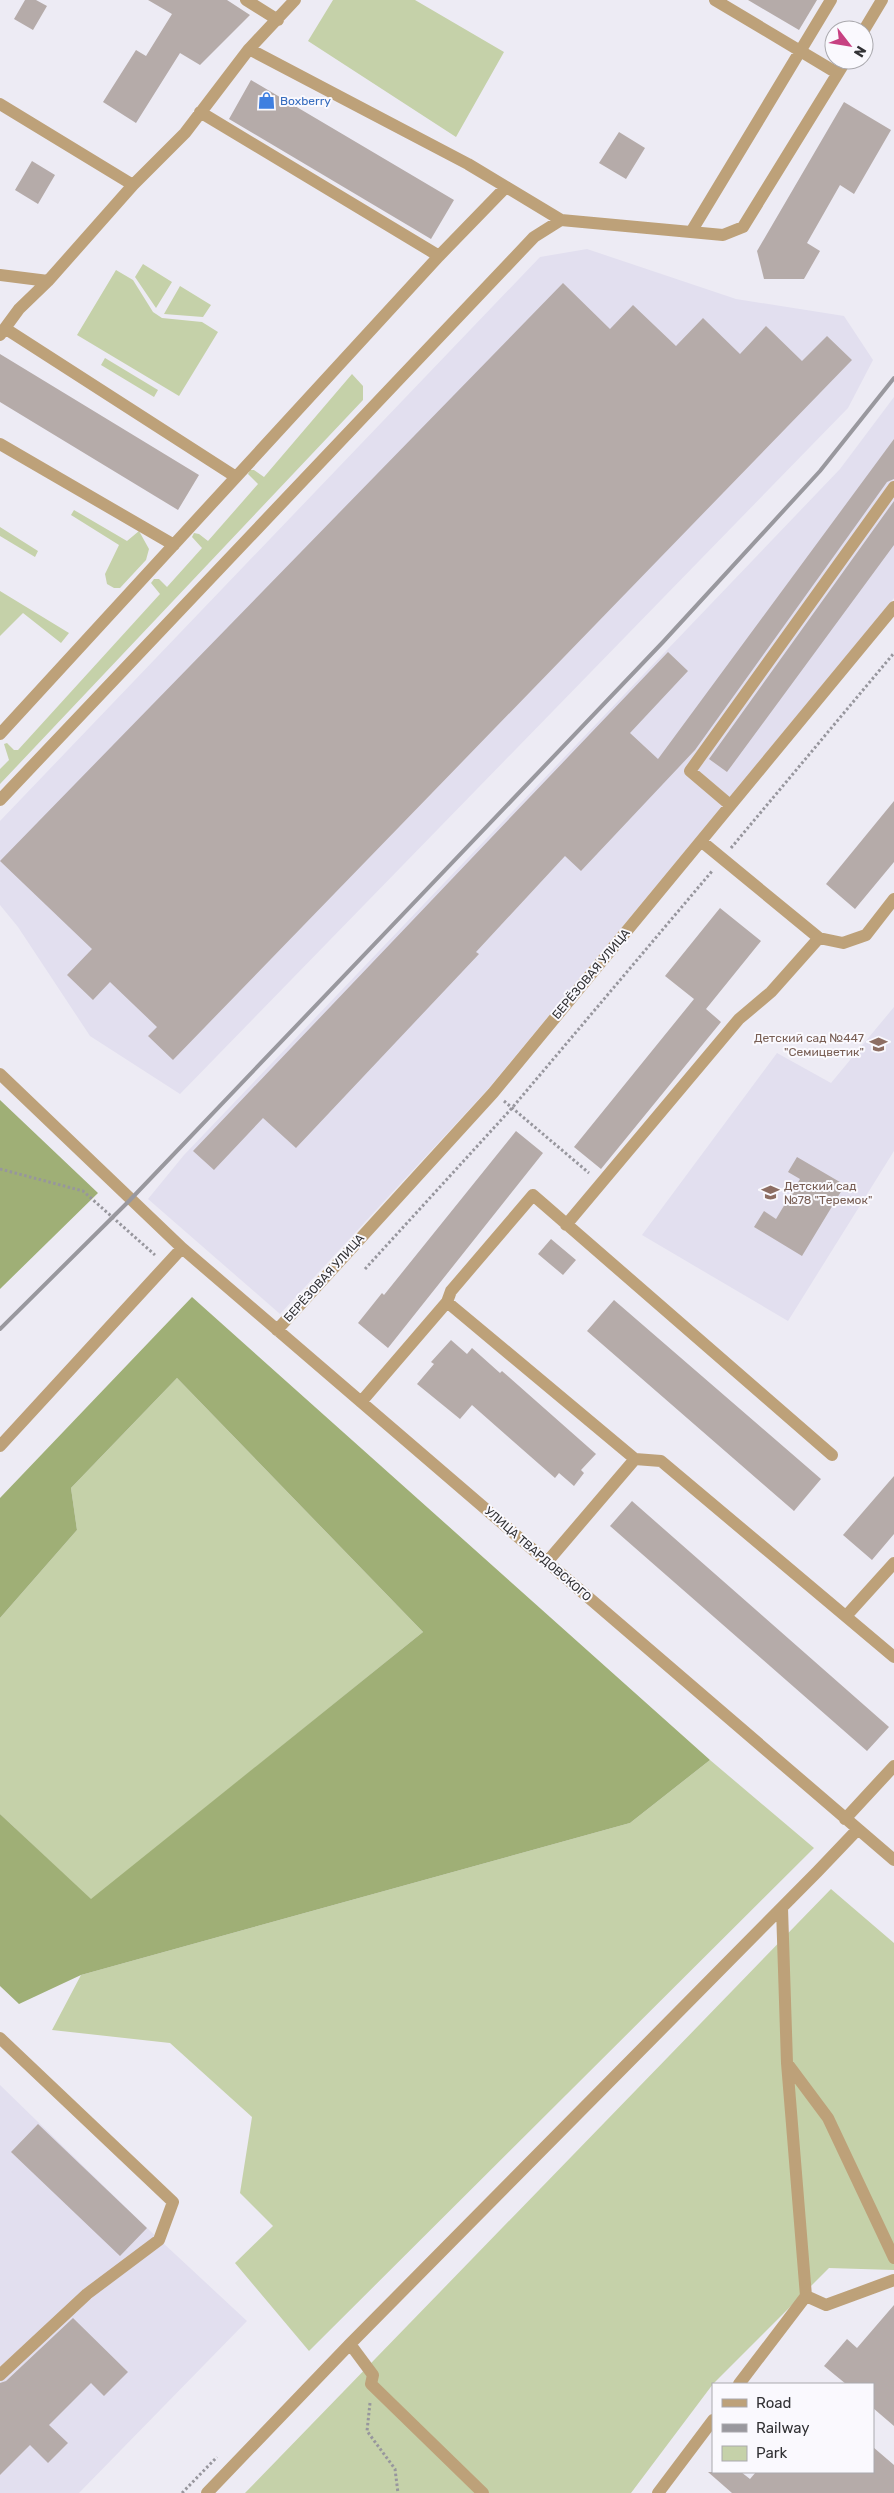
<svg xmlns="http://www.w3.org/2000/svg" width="894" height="2493" font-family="Rubik,sans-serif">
<rect width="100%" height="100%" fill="#edebf4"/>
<path fill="#e2dfef" d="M587,249l149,50 108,17 29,44 -25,48 -668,686 -90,-58 -72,-109 -18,-22v-84l540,-564z
M894,397v201l-405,490 -209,226 -132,-115 36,-44 656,-686z
M894,1007v144l-106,170 -146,-86 135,-182 54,30z
M0,2085l147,143 100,93 -168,172h-79z"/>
<path fill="#c5d1a9" d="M333,0h82l89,52 -48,85 -148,-96z
M143,264l29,18 -16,26 -21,-31z
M116,270l17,10 20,32 9,6 40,4 16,10 -39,64 -102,-61z
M180,286l31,19 -8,12 -39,-3z
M105,358l53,32 -4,7 -53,-32z
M352,374l11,12v14l-363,384v-15l9,-9 -5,-16 3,-1 7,7h4l142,-156 -9,-11 3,-4h5l8,8 35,-39 -10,-11 2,-4 5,1 9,7 50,-57 -10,-10 2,-4h4l10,7z
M74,510l53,31 12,-10 10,18 -3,11 -26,28h-6l-7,-4 -2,-10 14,-29 -48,-30z
M0,527l38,24 -3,6 -35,-21z
M0,591l69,42 -8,10 -38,-30 -23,23z
M177,1378l246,254 -332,268 -91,-86v-196l77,-88 -6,-42z
M710,1760l104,88 -505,503 -74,-88 38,-37 -33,-33 12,-76 -82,-74 -118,-13 29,-55 549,-152z
M831,1889l63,54v327l-65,-2 -116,116 -82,109h-386z"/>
<path fill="#9faf76" d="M0,1100l98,93 -98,96z
M192,1297l518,463 -80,63 -549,152 -62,29 -19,-18v-172l91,85 332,-267 -246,-254 -106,110 6,42 -77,88v-120z"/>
<path fill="#b5aba9" d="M25,0h11l11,6 -14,24 -19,-11z
M148,0h79l23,15 -50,50 -20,-12 -44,70 -33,-21 33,-52 10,6 26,-42z
M748,0h69l-18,30z
M251,80l203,120 -23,39 -202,-120z
M844,102l47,28 -37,64 -14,-9 -33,58 13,8 -16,28h-40l-7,-28z
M619,132l26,16 -19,31 -27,-16z
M32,161l23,14 -17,29 -23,-14z
M563,283l47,46 23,-24 43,41 27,-28 37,36 26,-28 36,35 25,-25 25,24 -679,700 -25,-24 9,-9 -47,-45 -17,18 -26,-25 25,-26 -92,-88z
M0,354l199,121 -21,35 -178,-108z
M894,439v40l-7,3 -192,268 -114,121 -16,-15 -89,96 3,2 -183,194 -33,-30 -49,52 -21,-19 475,-499 20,19 -58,62 28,26z
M894,501v44l-167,227 -18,-13z
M894,801v61l-39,47 -29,-25z
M720,908l41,33 -55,68 15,13 -120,147 -27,-22 120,-148 -29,-23z
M516,1131l27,22 -155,195 -30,-25 24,-30 2,2z
M797,1157l48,28 -43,71 -48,-29 10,-16 12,8 24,-40 -12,-7z
M551,1239l25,21 -13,15 -25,-21z
M614,1300l207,179 -27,32 -207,-180z
M451,1340l16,14 5,-6 28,25 2,-2 94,83 -15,16 3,3 -10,13 -15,-13 -4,5 -83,-73 -12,14 -43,-35 17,-20 -3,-2z
M894,1476v58l-22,26 -29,-25z
M632,1501l257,226 -22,24 -257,-225z
M38,2124l109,104 -27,28 -109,-104z
M894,2305v121l-21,-18v-24h-27l-22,-18 23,-27 10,9z
M73,2318l55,54 -24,24 -13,-13 -42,42 19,18 -20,20 -18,-18 -30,30v-92l6,-2z
M873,2447l21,18v28h-162l-24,-21h33l9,7 6,-7h117z"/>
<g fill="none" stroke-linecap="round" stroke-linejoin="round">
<path stroke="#97969d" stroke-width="3" stroke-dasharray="2.5 2.5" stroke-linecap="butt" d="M731,848l163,-195
M504,1101l85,72
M0,1169l83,22 72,64
M365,1269l147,-161 201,-238
M370,2403l-3,28 28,38 3,24
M182,2493l35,-36"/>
<path stroke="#bda179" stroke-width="12" d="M246,0l32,20
M715,0l122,73
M864,30l18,-30
M249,49l219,115 93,56
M0,104l133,81
M200,112l239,144
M691,232l140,-232
M0,275l48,6
M6,329l230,148
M0,335l19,-26 29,-28 85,-96 52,-52 64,-84 46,-49
M0,444l174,101
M0,734l439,-478 67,-69
M0,800l534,-563 27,-17 162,15 20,-8 103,-167
M730,805l-40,-34 204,-284
M701,841l118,97 24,5 23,-8 28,-36
M0,1074l182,174 712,612
M566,1225l173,-206 32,-27 48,-54
M447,1302l188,157 -88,103
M277,1330l216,-237 401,-486
M361,1402l86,-100 4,-11 82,-96 299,260
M0,1446l182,-198
M635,1459l26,2 233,196
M847,1615l47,-52
M845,1819l49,-53
M0,2038l173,164 -14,38 -72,54 -87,81
M787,2063l41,55 66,140
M806,2296l20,9 68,-25
M350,2344l23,31 -2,9 112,109
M739,2384l67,-88 -19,-233 -5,-155
M207,2493l143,-149 467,-472 41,-43
M658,2493l55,-73"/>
<path stroke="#99989e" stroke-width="4" d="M0,1329l130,-129 533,-558 157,-171 74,-93"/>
</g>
<defs>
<symbol id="shop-bare" viewBox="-9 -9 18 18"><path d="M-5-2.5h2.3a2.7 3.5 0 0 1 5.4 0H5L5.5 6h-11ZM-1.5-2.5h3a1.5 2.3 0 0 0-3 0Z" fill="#3f7fe0" stroke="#faf9fe" stroke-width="2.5" paint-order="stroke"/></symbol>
<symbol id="school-bare" viewBox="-9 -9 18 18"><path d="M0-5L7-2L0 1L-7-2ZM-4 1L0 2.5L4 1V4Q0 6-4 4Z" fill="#8d6e63" stroke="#faf9fe" stroke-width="2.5" paint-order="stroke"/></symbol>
</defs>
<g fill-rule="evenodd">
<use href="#shop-bare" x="254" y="88" width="25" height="25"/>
<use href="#school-bare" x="866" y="1032" width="25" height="25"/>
<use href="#school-bare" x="758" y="1180" width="25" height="25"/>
</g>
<g text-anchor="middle" stroke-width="4" stroke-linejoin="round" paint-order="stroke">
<g font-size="12" fill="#366cbe" stroke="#faf9fe" text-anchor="start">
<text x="280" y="105">Boxberry</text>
</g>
<g font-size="12" fill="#323235" stroke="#faf9fe">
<text transform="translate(591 974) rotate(-50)" y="4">БЕРЁЗОВАЯ УЛИЦА</text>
<text transform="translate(324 1278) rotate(-48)" y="4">БЕРЁЗОВАЯ УЛИЦА</text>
<text transform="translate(538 1554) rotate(41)" y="4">УЛИЦА ТВАРДОВСКОГО</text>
</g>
<g font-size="12" fill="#785e54" stroke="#faf9fe" text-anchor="end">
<text x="864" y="1042">Детский сад №447<tspan x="864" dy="14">"Семицветик"</tspan></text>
<text x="784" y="1190" text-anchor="start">Детский сад<tspan x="784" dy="14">№78 "Теремок"</tspan></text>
</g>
</g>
<rect x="712" y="2383" width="162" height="90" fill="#faf9fe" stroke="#aaa9ae"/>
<rect x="722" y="2399" width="25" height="8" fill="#bda179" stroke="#aaa9ae"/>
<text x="756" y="2408" font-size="15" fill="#323235">Road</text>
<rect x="722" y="2424" width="25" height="8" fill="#99989e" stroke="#aaa9ae"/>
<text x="756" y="2433" font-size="15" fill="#323235">Railway</text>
<rect x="722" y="2446" width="25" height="15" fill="#c5d1a9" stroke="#aaa9ae"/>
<text x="756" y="2458" font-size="15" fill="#323235">Park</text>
<g transform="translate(849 45) rotate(121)"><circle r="24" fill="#faf9fe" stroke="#aaa9ae"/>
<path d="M0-4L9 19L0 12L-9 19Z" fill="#c74182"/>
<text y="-8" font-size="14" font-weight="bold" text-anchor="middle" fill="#323235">N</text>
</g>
</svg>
